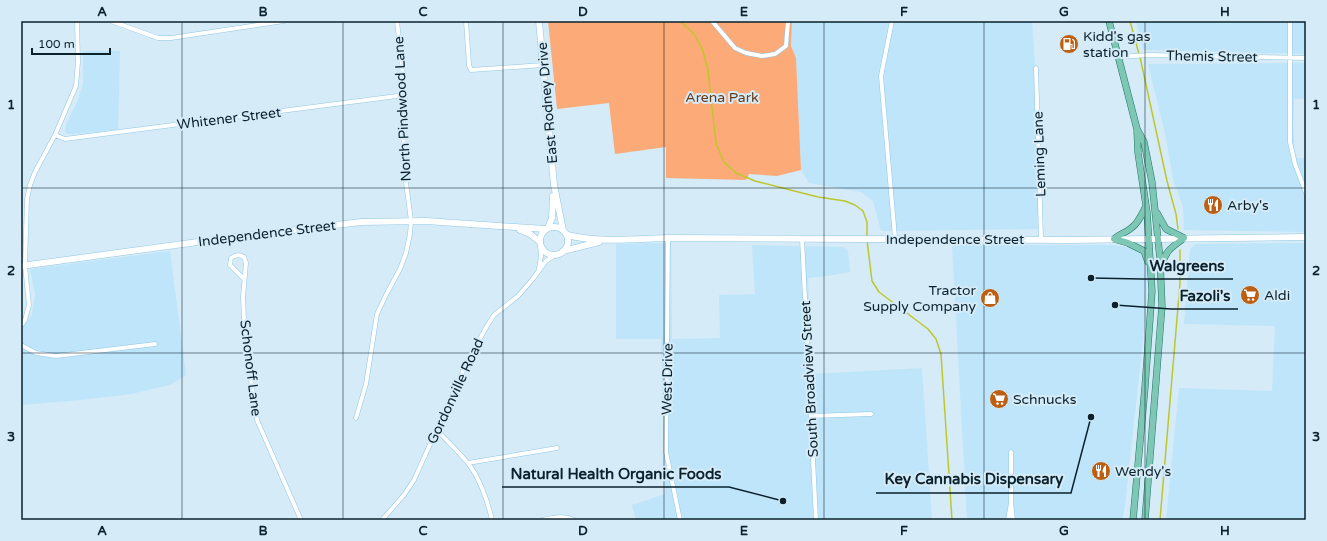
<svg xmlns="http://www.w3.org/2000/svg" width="1327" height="541" font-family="'Varela Round',sans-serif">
<rect width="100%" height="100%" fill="#d5ebf7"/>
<path fill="#bee5fa" d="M792,21h240l3,43 4,165 -158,2 -8,-30 -12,-9 -52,-9 -8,-13 -5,-112 -5,-12z
M1136,21h170v33l-163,-4z
M83,51h37l-2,79 -46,4h-5l-2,-3 1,-7 11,-22 6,-18z
M1306,63v36h-12l-1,28 2,24 2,7h9v74l-122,-2 -1,-23 -10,-28 -7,-41 -18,-74z
M671,243l1,96 48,-1 -1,-43 36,-1 -3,-49 91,2 5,4 2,21 -23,4 -19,2 4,96 110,-6 10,152h-296l-4,-15 33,-11 -4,-155h-45v-95z
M1306,243v277h-140l13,-132 93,3 3,-65 -91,-2 6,-75 6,-5z
M952,245h162l20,3 10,9 3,13 -1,41 -21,195 -3,14h-155z
M170,251l16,124 -16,10 -39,9 -50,6 -60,5v-74l11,-16 3,-21 -5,-25z"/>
<path fill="#fcaa78" d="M548,21h244l-1,25 5,12 5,112 -24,6 -28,-2 -3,6 -80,-2v-31l-51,7 -6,-51 -52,6z"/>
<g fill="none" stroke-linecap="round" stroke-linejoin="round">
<path stroke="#bfc62c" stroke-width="1.5" d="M680,21l14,13 8,14 6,22 8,73 8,19 12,11 19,8 63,16 27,4 10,4 8,6 4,11v14
M1130,21l9,33
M1140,57l27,124 9,33 2,15
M867,240l5,41 7,11 49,37 8,10 5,15 11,166
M1160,520l20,-237v-33"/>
<defs>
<path id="street" d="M111,21l47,17h13l113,-17
M466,21l3,44 2,5 72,-5
M712,21l23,27 11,5 16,3 13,-2 11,-8 2,-25
M892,21l-11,55 14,162
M1290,21v121l5,22 11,29
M1119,57l29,-2 158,3
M1036,68l5,171
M55,135l10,4 340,-44
M668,238l-2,214 14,68
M802,238l14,282
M539,269l2,-13 -1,-12
M244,279l-14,-14 1,-7c5,-3 8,-4 13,-1l2,6 -3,34 2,44 12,79 44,100
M21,326l4,-6 4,-15 -4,-39 2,-67 3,-14 5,-13 20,-37 21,-49 2,-24 -1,-41
M21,345l15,8 20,3 99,-12
M811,416l60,-2
M356,418l10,-34 11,-70 10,-21 13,-24 6,-16 4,-19 1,-13 -8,-62 2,-64 -8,-74
M437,430c10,11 21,21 30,32 12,14 21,40 25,58
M1011,452v50l2,18
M468,463l89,-15
M382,520l22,-25 10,-15 54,-120 19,-34 7,-11 24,-19 14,-16 14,-19 9,-6
M542,520c10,-2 22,-5 32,0
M1008,520l3,-17"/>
<path id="secondary" d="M539,21l15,164 9,45
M540 241a14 14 0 1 1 28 0a14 14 0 1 1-28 0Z
M548,228l4,-10 1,-22
M520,230l10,4 10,8
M567,235c33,8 67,4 101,3l402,2 236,-3
M563,251l36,-9
M21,266l199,-27 141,-17 65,-1 119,8"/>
<path id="primary" d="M1109,21l28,108 7,13 8,40 8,77 2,47 -17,214
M1157,213l9,16 18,9c-11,9 -18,11 -22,27
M1114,239l14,4 16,8 4,11
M1114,239c5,-5 11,-6 16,-10 8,-5 12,-15 16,-23
M1133,520l12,-133 7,-96 -5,-79 -9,-59 -1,-22"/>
</defs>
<use href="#street" stroke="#8fc7e5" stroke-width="5"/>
<use href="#secondary" stroke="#8fc7e5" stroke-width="7"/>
<use href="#primary" stroke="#1f7566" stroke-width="7"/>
<use href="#street" stroke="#fff" stroke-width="4"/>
<use href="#secondary" stroke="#fff" stroke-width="6"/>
<use href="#primary" stroke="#7fc7b5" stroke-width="6"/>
</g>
<path fill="none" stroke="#0b222d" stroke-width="1" stroke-opacity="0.55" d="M182,21v499M343,21v499M503,21v499M664,21v499M824,21v499M984,21v499M1145,21v499M21,188h1285M21,353h1285"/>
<defs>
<symbol id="fuel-disc" viewBox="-11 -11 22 22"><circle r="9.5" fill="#bd5f12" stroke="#d5ebf7"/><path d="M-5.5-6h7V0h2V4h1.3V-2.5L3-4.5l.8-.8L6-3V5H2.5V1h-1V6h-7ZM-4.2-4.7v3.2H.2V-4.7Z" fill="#fff"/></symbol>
<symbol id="restaurant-disc" viewBox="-11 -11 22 22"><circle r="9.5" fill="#bd5f12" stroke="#d5ebf7"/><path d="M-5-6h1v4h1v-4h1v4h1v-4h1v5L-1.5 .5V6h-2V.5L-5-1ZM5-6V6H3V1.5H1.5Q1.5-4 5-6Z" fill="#fff"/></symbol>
<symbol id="supermarket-disc" viewBox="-11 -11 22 22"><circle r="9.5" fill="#bd5f12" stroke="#d5ebf7"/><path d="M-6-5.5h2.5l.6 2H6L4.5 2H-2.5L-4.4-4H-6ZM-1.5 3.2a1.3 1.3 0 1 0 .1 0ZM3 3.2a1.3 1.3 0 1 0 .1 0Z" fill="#fff"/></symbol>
<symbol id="shop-disc" viewBox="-11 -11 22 22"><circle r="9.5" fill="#bd5f12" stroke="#d5ebf7"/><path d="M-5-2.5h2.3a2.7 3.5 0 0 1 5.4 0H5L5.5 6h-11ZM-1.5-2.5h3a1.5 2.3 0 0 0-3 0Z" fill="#fff"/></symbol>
</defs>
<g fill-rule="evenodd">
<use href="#fuel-disc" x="1058" y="33" width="22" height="22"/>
<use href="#restaurant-disc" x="1202" y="194" width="22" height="22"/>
<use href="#supermarket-disc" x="1239" y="284" width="22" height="22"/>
<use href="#shop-disc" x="979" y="287" width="22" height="22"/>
<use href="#supermarket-disc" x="988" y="388" width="22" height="22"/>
<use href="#restaurant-disc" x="1090" y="460" width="22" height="22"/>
</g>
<g text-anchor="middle" stroke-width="4" stroke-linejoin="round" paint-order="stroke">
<g font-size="14" fill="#0b222d" stroke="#d5ebf7" text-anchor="start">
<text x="1083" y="41">Kidd's gas<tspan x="1083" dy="16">station</tspan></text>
<text x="1227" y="210">Arby's</text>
<text x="976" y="295" text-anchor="end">Tractor<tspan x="976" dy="16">Supply Company</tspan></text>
<text x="1264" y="300">Aldi</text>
<text x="1013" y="404">Schnucks</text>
<text x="1115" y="476">Wendy's</text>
</g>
<g font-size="14" fill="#0b222d" stroke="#d5ebf7">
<text transform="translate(1212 56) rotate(1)" y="5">Themis Street</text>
<text transform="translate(547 103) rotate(-95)" y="5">East Rodney Drive</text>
<text transform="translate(402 109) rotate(-93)" y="5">North Pindwood Lane</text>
<text transform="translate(229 118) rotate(-7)" y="5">Whitener Street</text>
<text transform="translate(1039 154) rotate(-92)" y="5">Leming Lane</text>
<text transform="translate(267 233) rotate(-7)" y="5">Independence Street</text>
<text x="955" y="244">Independence Street</text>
<text transform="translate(251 368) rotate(83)" y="5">Schonoff Lane</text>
<text transform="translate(667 379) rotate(-89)" y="5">West Drive</text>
<text transform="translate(809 379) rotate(-93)" y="5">South Broadview Street</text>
<text transform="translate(455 391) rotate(-65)" y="5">Gordonville Road</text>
</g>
<g font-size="14" fill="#67391b" stroke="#d5ebf7">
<text x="722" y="102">Arena Park</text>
</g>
</g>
<path fill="none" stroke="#0b222d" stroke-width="1.5" d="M1091 278L1142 279H1233M1115 305L1171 309H1238M783 501L729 487H502M1091 417L1071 493H876"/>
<g fill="#0b222d" stroke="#d5ebf7" stroke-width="1.5">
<circle cx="1091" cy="278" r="4"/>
<circle cx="1115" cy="305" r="4"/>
<circle cx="783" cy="501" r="4"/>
<circle cx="1091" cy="417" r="4"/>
</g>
<g font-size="15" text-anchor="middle" font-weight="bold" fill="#0b222d" stroke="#d5ebf7" stroke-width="4" stroke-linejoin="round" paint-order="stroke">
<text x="1187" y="271">Walgreens</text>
<text x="1205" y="301">Fazoli's</text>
<text x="616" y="479">Natural Health Organic Foods</text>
<text x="974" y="484">Key Cannabis Dispensary</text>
</g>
<rect width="1327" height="541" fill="none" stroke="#d5ebf7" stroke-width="44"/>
<path d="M32 48v6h78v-6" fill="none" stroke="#0b222d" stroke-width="2"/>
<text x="38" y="48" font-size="12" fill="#0b222d" stroke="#d5ebf7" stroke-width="3" paint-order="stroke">100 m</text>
<rect x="22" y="22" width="1283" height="497" fill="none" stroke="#0b222d" stroke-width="1.5"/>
<g font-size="13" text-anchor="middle" font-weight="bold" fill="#0b222d">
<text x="102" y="16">A</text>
<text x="263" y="16">B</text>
<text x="423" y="16">C</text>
<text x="583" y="16">D</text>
<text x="744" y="16">E</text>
<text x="904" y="16">F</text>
<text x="1064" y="16">G</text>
<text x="1225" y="16">H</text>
<text x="11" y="109">1</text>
<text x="1316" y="109">1</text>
<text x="11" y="275">2</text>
<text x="1316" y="275">2</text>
<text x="11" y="441">3</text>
<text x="1316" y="441">3</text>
<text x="102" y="535">A</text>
<text x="263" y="535">B</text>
<text x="423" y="535">C</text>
<text x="583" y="535">D</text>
<text x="744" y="535">E</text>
<text x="904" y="535">F</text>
<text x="1064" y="535">G</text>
<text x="1225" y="535">H</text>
</g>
</svg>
